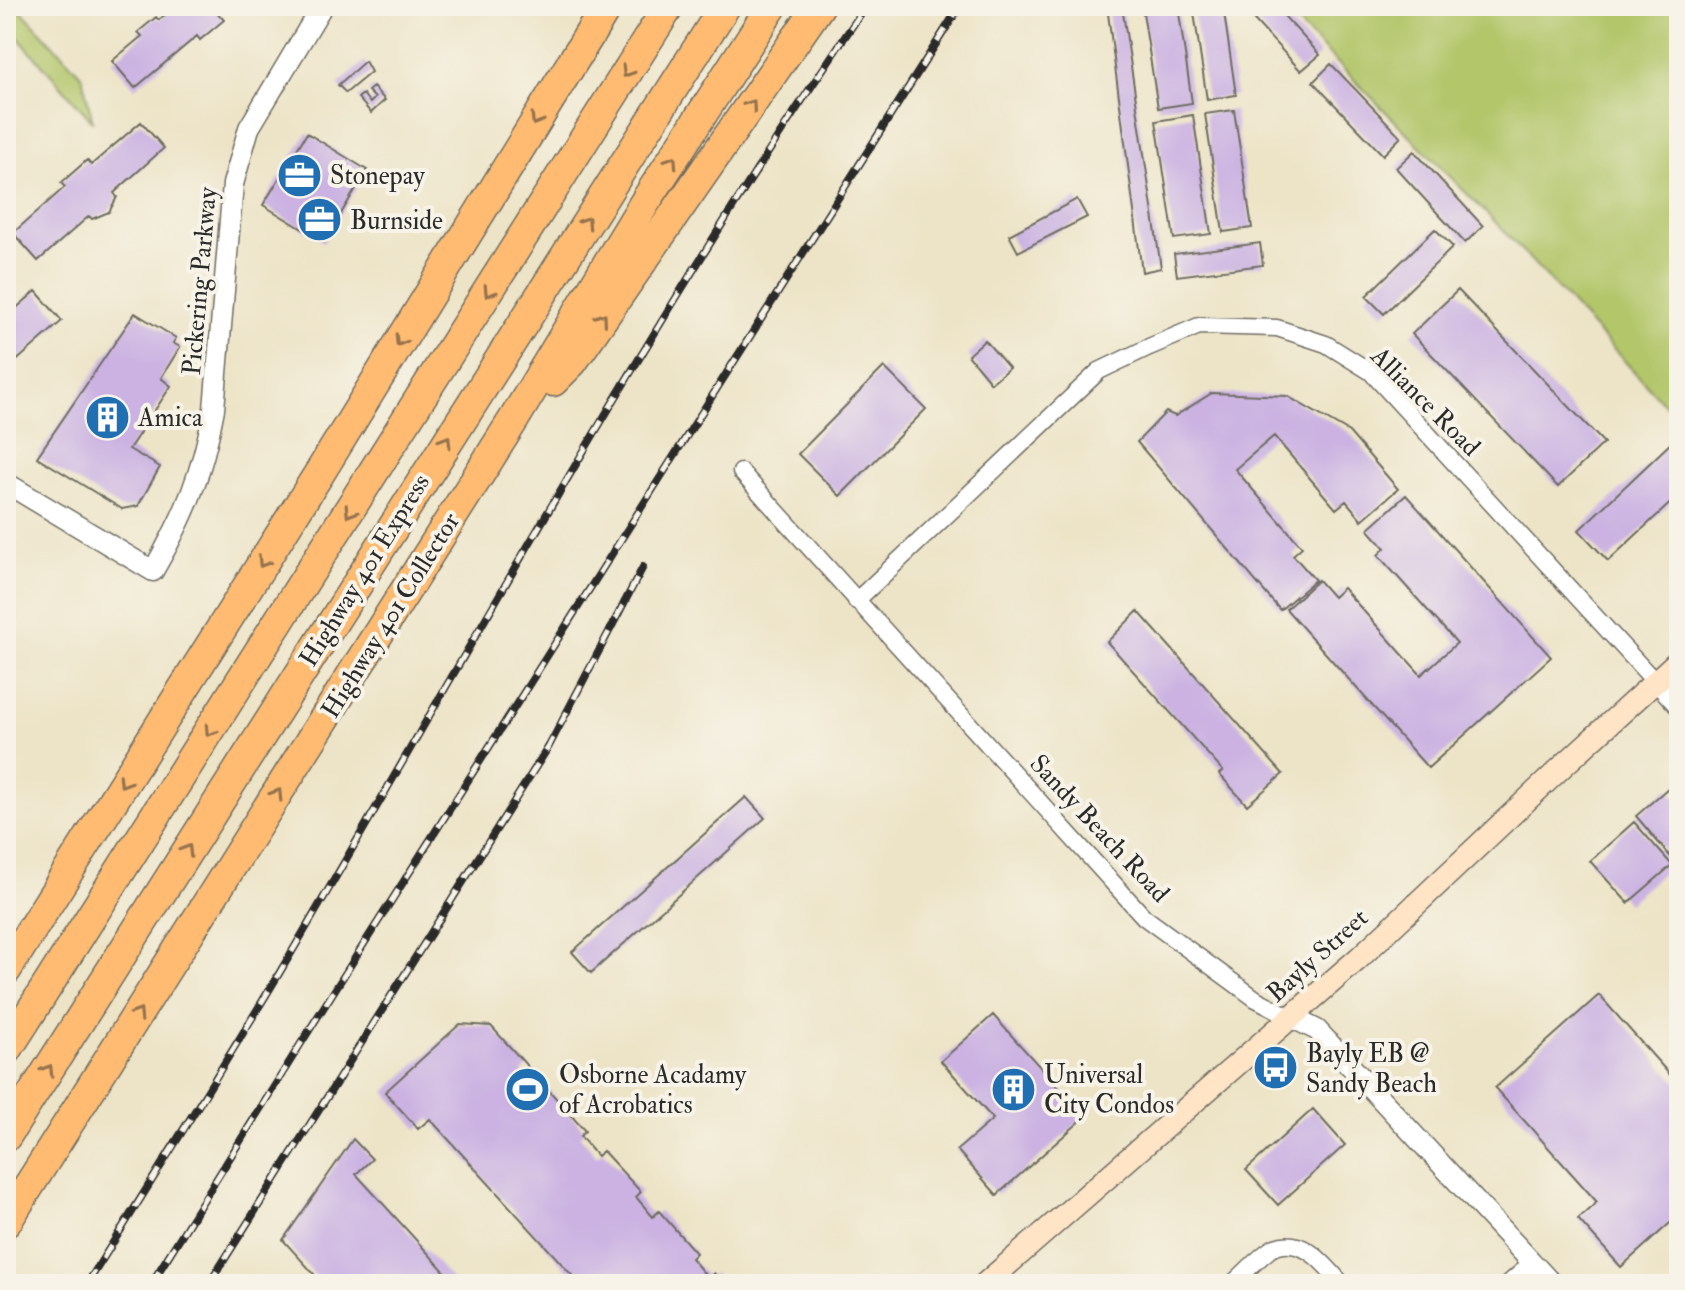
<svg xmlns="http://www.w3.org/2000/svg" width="1685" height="1290" font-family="'IM FELL Double Pica',serif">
<rect width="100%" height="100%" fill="#f7f3e8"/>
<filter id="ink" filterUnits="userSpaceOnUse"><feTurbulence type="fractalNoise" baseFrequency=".0125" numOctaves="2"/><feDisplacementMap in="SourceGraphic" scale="16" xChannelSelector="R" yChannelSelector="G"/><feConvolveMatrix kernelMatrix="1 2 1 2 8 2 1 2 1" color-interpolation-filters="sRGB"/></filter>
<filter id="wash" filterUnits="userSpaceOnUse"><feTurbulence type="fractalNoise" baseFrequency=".006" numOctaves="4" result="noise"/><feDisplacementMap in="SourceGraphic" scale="32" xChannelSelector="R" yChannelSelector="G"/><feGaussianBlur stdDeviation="1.8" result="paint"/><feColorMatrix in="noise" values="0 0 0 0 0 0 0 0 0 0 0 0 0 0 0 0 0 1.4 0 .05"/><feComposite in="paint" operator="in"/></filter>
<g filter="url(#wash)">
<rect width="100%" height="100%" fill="#ede4c7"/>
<path fill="#b3c66a" stroke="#6f784a" stroke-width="2" d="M6,6h11l65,70 11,46 -87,-98z
M1281,6h398v414l-177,-191z"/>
<g id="blocks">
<path fill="#cbb2e2" d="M175,6h42l-3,3 10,11 -24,20 -3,-4 -62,52 -23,-27 30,-25 -4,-4 18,-15 3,3z
M1107,6h15l39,262 -19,4z
M1142,6h36l14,97 -34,5z
M1193,6h30l13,89 -29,5z
M1252,6h23l45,49 -19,16 -55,-60z
M365,61l6,11 -25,21 -8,-8z
M1331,64l70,73 -18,18 -70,-73z
M373,87l12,13 -14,13 -13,-15 5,-4 7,9 5,-5 -7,-7z
M1234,110l18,118 -29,4 -18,-118z
M1193,115l18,119 -37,5 -18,-118z
M141,122l23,26 -50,45 3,4 -8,15 -17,7 -3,-3 -51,45 -25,-28 52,-46 -4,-4 26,-23 4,5z
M307,133l60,37 -43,72 -61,-37z
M1414,151l69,75 -18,17 -69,-75z
M1077,199l10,18 -69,35 -9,-17z
M1435,229l18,18 -69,67 -18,-18z
M1260,243l3,22 -86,11 -3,-22z
M1458,290l146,153 -46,44 -146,-153z
M36,291l26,30 -56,49v-53z
M135,313l41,25 -3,5 7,4 -19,31 10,8 -42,63 31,18 -22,39 -16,3 -85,-52z
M985,340l24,28 -18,15 -23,-28z
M884,367l42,42 -86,87 -42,-42z
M1212,393l75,3 62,36 49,57 -36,31 -16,-19 -10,8 -62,-73 -39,33 67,78 -9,8 22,25 -35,30 -143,-168 29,-30 9,4z
M1672,442l7,7v46l-71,66 -29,-31z
M1406,495l145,162 -123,111 -142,-159 32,-29 15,17 10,-9 78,87 36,-32 -79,-88 7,-7 -17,-19z
M1138,611l145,163 -36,31 -28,-31 4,-3 -116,-129z
M1668,788l11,13v57l-4,4 -39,-46z
M746,797l19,21 -174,155 -19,-21z
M1634,822l38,43 -44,38 -38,-42z
M1599,995l80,90v130l-58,52 -43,-48 19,-17 -102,-114z
M993,1015l92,102 -88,78 -40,-45 36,-31 -52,-58z
M460,1024l31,2 37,41 -6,5 19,20 5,-5 39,44 -5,5 17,20 6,-5 38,41 -5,5 17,20 6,-6 37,42 -5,5 17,20 6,-5 10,11h-144l-150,-165 -12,10 -33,-37z
M1313,1109l32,36 -67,60 -32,-35z
M353,1139l19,20 -16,15 100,110h-133l-40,-44z"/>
</g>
</g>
<g filter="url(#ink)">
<use href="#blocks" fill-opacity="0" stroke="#6f6c62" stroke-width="2"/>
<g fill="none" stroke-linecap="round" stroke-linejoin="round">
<defs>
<path id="minor" d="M741,472l403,445 112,82 35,18
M856,601l243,-230 50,-24 50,-21 78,2 49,16 45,28 308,336
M1232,1284c11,-9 31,-32 43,-37 29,-11 51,19 67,37
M1508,1284l24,-21"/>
<path id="tertiary" d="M6,483l147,88c33,-57 49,-97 61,-162l19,-225 16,-56 73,-122
M1291,1017l26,13 235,254"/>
<path id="secondary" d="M985,1284l374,-326 205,-193 115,-105"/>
<path id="motorway" d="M553,381l19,-19 247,-356
M6,970l316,-501 285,-463
M6,1051l663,-1045
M6,1136l719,-1130
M6,1222l508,-803 133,-220 125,-193"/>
</defs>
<use href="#minor" stroke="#6f6c62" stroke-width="19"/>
<use href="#tertiary" stroke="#6f6c62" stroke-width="23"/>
<use href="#secondary" stroke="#6f6c62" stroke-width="25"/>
<use href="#motorway" stroke="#6f6c62" stroke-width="33"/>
<use href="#minor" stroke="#fff" stroke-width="16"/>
<use href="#tertiary" stroke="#fff" stroke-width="20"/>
<use href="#secondary" stroke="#ffe4c6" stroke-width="22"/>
<use href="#motorway" stroke="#ffbb71" stroke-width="30"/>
<defs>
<path id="rail" d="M87,1284c64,-102 128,-204 190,-307 193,-326 373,-659 589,-971
M151,1284l164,-263 645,-1015
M209,1284l340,-538 94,-179"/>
</defs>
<use href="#rail" stroke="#2b2b2b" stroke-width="8"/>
<use href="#rail" stroke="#f7f3e8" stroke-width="5" stroke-dasharray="15" stroke-linecap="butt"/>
</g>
<defs><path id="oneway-chevron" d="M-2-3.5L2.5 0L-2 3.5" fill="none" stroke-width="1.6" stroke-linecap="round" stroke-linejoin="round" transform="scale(2)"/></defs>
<g stroke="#95734e">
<use href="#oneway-chevron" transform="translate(627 72) rotate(122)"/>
<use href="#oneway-chevron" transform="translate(751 105) rotate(-55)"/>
<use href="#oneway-chevron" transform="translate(536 120) rotate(121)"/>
<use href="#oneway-chevron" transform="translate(672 161) rotate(-57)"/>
<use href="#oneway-chevron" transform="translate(586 222) rotate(-57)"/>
<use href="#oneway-chevron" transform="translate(489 292) rotate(122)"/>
<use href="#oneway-chevron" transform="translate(602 318) rotate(-55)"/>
<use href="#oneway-chevron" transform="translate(400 341) rotate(122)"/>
<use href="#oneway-chevron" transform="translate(446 441) rotate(-58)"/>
<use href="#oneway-chevron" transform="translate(350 512) rotate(122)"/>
<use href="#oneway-chevron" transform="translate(263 562) rotate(122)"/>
<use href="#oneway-chevron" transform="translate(210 731) rotate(123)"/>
<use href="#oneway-chevron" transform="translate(124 782) rotate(122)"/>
<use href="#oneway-chevron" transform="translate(277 794) rotate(-58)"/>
<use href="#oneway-chevron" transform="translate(187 850) rotate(-58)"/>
<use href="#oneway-chevron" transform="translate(138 1014) rotate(-58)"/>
<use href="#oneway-chevron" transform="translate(48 1070) rotate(-58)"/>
</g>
</g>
<defs>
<symbol id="office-disc" viewBox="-11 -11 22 22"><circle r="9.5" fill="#1f6fb2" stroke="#f7f3e8"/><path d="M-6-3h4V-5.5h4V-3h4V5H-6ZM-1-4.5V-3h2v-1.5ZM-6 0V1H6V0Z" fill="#fff"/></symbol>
<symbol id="building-disc" viewBox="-11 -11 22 22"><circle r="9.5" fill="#1f6fb2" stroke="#f7f3e8"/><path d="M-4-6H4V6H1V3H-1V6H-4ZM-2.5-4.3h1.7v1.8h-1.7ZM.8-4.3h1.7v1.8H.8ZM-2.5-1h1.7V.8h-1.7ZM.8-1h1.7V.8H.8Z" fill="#fff"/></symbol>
<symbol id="bus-disc" viewBox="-11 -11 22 22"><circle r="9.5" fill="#1f6fb2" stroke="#f7f3e8"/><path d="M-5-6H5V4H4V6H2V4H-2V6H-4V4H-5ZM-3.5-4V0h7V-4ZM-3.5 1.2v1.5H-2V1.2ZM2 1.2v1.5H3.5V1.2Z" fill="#fff"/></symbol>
<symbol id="stadium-disc" viewBox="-11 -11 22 22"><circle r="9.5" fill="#1f6fb2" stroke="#f7f3e8"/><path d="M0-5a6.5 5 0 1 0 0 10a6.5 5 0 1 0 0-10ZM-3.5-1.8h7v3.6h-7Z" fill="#fff"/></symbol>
</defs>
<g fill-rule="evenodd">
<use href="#office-disc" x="274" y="150" width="51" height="51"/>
<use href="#office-disc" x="294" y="194" width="51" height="51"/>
<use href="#building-disc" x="82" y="392" width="51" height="51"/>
<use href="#bus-disc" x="1250" y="1042" width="51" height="51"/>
<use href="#stadium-disc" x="502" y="1064" width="51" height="51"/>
<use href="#building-disc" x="988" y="1064" width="51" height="51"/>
</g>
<g text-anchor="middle" stroke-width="8" stroke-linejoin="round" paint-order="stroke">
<g font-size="26" fill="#2b2b2b" stroke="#f7f3e8" text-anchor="start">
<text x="330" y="184">Stonepay</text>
<text x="350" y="229">Burnside</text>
<text x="138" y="426">Amica</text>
<text x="1306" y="1062">Bayly EB @<tspan x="1306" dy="30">Sandy Beach</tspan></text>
<text x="559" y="1083">Osborne Acadamy<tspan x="559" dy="30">of Acrobatics</tspan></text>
<text x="1044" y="1083">Universal<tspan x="1044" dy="30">City Condos</tspan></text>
</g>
<g font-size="26" fill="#2b2b2b" stroke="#f7f3e8">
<text transform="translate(199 281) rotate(-85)" y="9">Pickering Parkway</text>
<text transform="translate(1426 401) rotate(45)" y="9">Alliance Road</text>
<text transform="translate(364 570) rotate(-58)" y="9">Highway 401 Express</text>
<text transform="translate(390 615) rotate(-58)" y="9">Highway 401 Collector</text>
<text transform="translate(1100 828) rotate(47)" y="9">Sandy Beach Road</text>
<text transform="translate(1317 955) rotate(-42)" y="9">Bayly Street</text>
</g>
</g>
<rect width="1685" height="1290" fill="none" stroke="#f7f3e8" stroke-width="32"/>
</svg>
